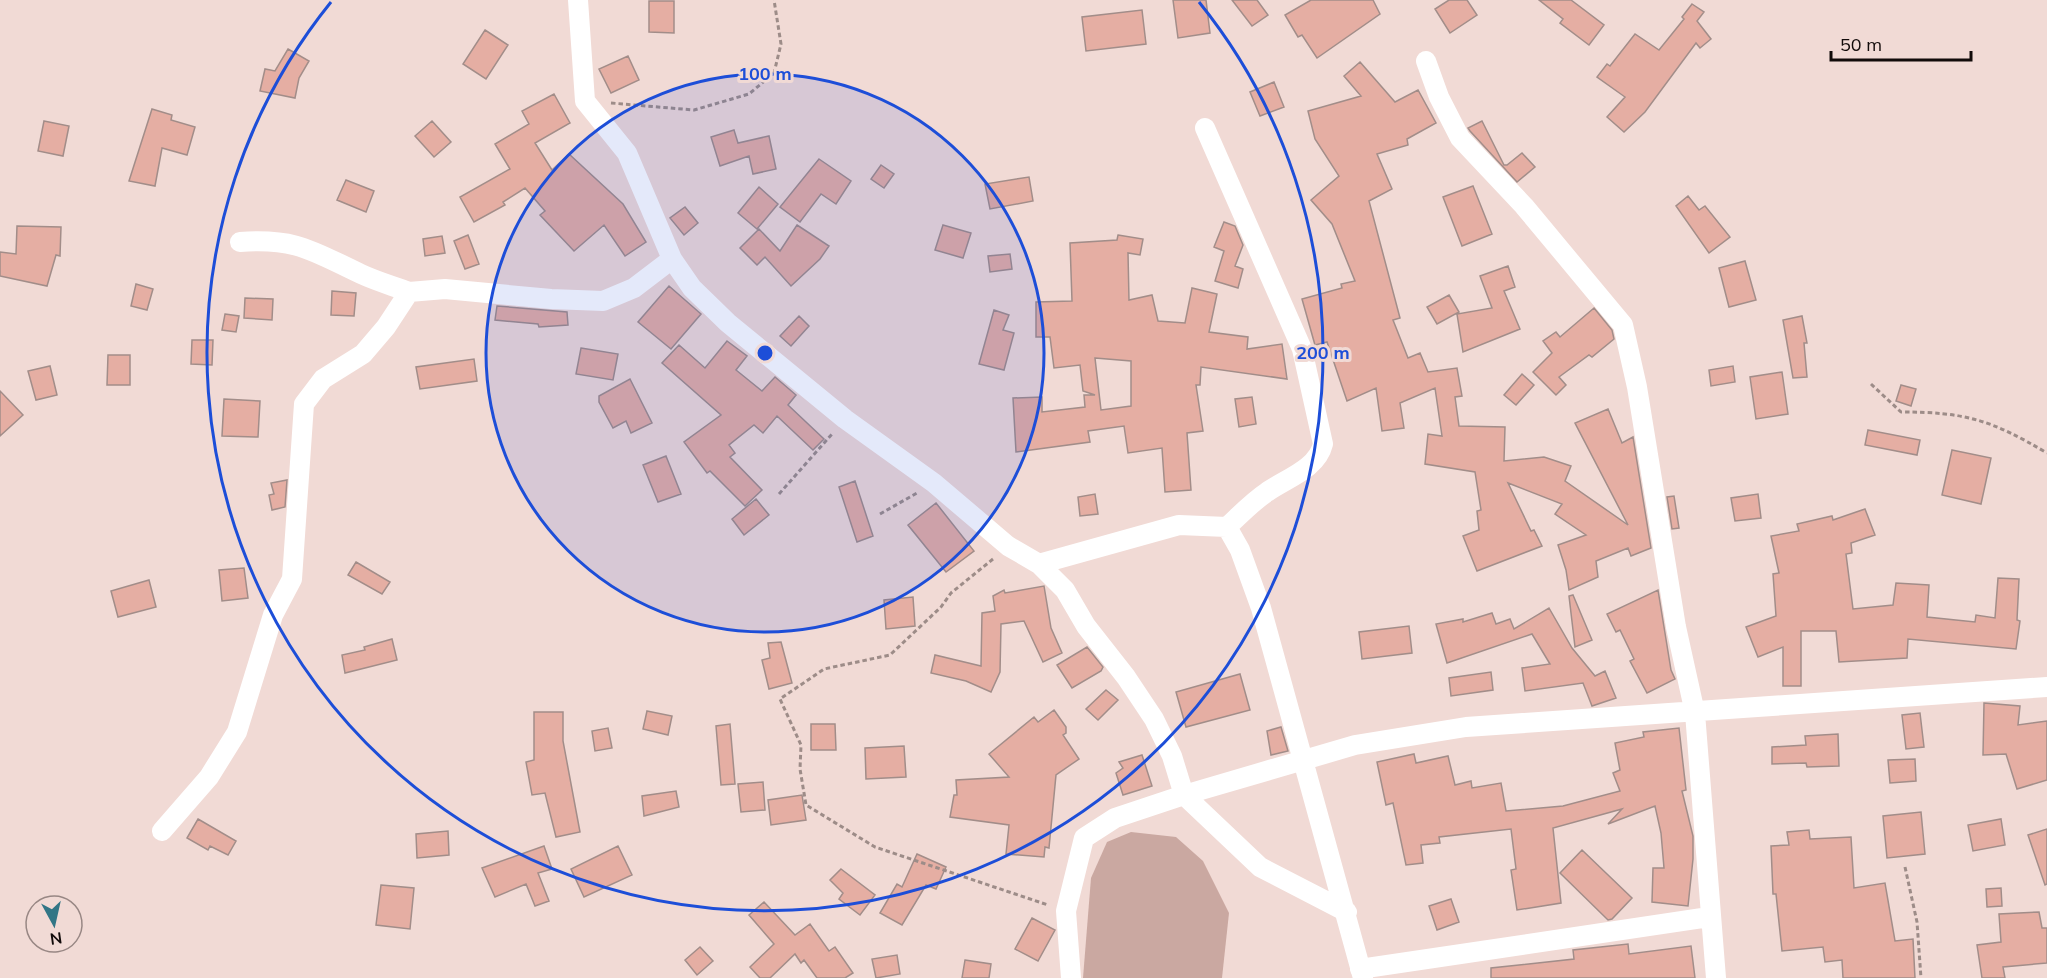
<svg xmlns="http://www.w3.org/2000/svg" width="2047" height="978" font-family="Mulish,sans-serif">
<rect width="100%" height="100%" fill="#f1dad5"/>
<path fill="#caa8a1" d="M1131,832l45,5 27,24 26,52 -7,65h-139l8,-100 16,-36z"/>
<path fill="#e5aea3" stroke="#a28d89" stroke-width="1.5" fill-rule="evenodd" d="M1173,0h33l4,33 -32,5z
M1232,0h25l11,15 -16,11z
M1311,0h62l7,14 -63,44 -15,-23 -4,2 -13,-22z
M1449,0h18l10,15 -27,18 -15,-24z
M1539,0h32l33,25 -15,20 -29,-22 3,-4z
M649,1h25v32l-25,-1z
M1692,4l12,8 -7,9 14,18 -11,9 -4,-5 -51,69 -21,20 -17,-15 18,-20 -28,-20 10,-13 3,2 25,-32 24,16 25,-31 -2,-2z
M1142,10l4,34 -60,7 -4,-34z
M485,30l23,15 -22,34 -23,-15z
M288,49l21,12 -10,17 -4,20 -35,-7 5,-22 10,2z
M628,56l11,24 -28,13 -12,-24z
M1360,62l35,40 23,-12 18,33 -29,16 1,6 -31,9 15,35 -23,12 31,117 -7,2 15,38 12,-5 8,19 29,-4 5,28 -7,1 4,29 46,1 -1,34 40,-4 27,9 -6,15 63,44 -53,-102 33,-14 14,34 11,-6 18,111 -20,8 -3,-8 -32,13 2,16 -29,13 -3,-20 -8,-25 28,-10 -31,-21 7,-10 -54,-21 23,48 3,-1 8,16 -65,25 -14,-35 16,-6 -2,-19 4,-1 -6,-38 -50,-8 3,-30 14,2 -7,-48 -35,15 4,25 -22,3 -6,-43 -29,13 -20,-59 -12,3 -13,-46 40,-11 -1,-4 14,-3 -23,-57 -21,-24 28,-24 -24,-37 -7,-28 53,-15 -17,-20z
M1274,82l10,25 -24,9 -10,-24z
M554,94l16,29 -35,20 17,27 17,-16 54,50 23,38 -21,14 -21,-31 -30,26 -34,-36 5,-4 -20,-23 -22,14 2,3 -31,17 -14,-25 50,-28 -15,-25 34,-20 -7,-13z
M152,109l20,6 -1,5 24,7 -8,28 -25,-7 -7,38 -26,-5z
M44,121l25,5 -6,30 -25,-5z
M432,121l19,21 -17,15 -19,-21z
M1482,121l22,44h3l15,-12 13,14 -18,15 -47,-51 -2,-3z
M734,130l4,13 31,-7 7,33 -23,5 -4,-18 -29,10 -9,-29z
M819,159l32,22 -15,23 -15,-10 -21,28 -20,-15z
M881,165l13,9 -10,14 -13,-9z
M1029,177l4,24 -43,8 -5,-25z
M346,180l28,11 -8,21 -29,-12z
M1473,186l19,48 -30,12 -19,-49z
M759,187l19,17 -21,25 -19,-16z
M1688,196l11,14 6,-4 25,31 -21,16 -33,-47z
M685,207l13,16 -14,12 -14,-17z
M1224,222l11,4 8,19 -8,21 8,3 -5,19 -23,-7 9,-30 -10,-4z
M797,225l32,21 -9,13 -29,27 -26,-29 -8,8 -17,-17 19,-19 21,22z
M943,225l28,8 -8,25 -28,-8z
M17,226l44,1 -1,29 -4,-1 -9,31 -47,-10v-24l16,2z
M468,235l11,29 -14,5 -11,-28z
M1118,235l25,4 -3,16 -12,-2 1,47 23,-5 6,26 27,2 7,-35 25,6 -8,38 39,5 -1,12 35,-5 5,35 -86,-12 -1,18h-4l7,46 -16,2 4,57 -26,2 -3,-44 -34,5 -4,-27 -36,5 2,11 -74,10 -3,-54 29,-1v15l43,-5 -1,-12h11l-12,-4 -3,-26 -26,3 -4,-31h-14v-35l36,-1 -2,-58 47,-3zM1095,358l36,3v45l-30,4z
M442,236l3,17 -20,3 -2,-17z
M1010,254l2,15 -22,3 -2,-16z
M1745,261l11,39 -27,7 -10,-39z
M1508,266l7,21 -11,4 16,38 -57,23 -6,-38 35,-6 -12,-32z
M136,284l17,5 -6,21 -16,-4z
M669,286l32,28 -30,35 -33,-27z
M332,291l24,2 -2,23 -23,-1z
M1449,295l10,17 -22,12 -10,-17z
M245,298l28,1 -1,21 -28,-2z
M497,306l70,6 1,13 -29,2 -1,-3 -43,-4z
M1594,308l18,22 2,9 -22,18 -3,-2 -30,22 7,8 -10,10 -23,-23 19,-19 -9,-12 13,-9 4,5z
M994,310l15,5 -6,15 11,3 -10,37 -25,-6z
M225,314l14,2 -3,16 -14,-2z
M799,316l10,10 -18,20 -11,-10z
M1802,316l5,27h-3l3,34 -14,1 -10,-58z
M192,340h21l-1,25 -21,-1z
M727,341l20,15 -11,14 26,21 13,-14 21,18 -8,10 36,34 -11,11 -36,-34 -14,17 -9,-8 -25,20 6,8 -5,4 32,33 -17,16 -35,-35 -3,2 -23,-31 37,-27 -59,-52 17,-18 26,23z
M581,348l37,6 -5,26 -37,-6z
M108,355h22v30h-23z
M474,359l3,22 -57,8 -4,-22z
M50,366l7,29 -21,5 -8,-29z
M1733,366l2,16 -24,4 -2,-16z
M1782,372l6,42 -32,5 -6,-42z
M1522,374l12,11 -18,20 -12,-10z
M630,379l22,44 -21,10 -5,-12 -13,7 -14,-26v-6z
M1901,385l15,4 -5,17 -15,-5z
M0,391l23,24 -23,21z
M1252,397l4,27 -17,3 -4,-28z
M224,399l36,2 -2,36 -36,-1z
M1868,430l52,10 -3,15 -52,-10z
M1952,450l39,8 -10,46 -39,-9z
M666,456l15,38 -23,8 -15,-37z
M287,480l-2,27 -13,3 -3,-15 5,-1 -3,-11z
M855,481l18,55 -16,6 -18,-55z
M1095,494l3,20 -18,2 -2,-19z
M1758,494l3,24 -26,3 -4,-23z
M1674,496l5,32 -7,1 -5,-32z
M756,499l13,16 -25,20 -12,-16z
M936,503l38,48 -28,21 -38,-47z
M1865,509l10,26 -24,8 1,10 -6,1 7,55 40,-4 3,-22 33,2 -2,32 48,5 1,-7 19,3 3,-40 21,1 -2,41 3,1 -4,28 -108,-10 -1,19 -68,4 -3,-31h-35v55h-18v-39l-25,10 -12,-30 30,-11 -3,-42 6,-1 -8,-37 28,-5 -2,-7 35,-8 1,4z
M356,562l34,20 -8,12 -34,-19z
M244,568l4,30 -26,3 -3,-31z
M149,580l7,27 -38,10 -7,-26z
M1044,586l7,42 11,25 -19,9 -19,-41 -23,3 -1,48 -9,20 -25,-11 -35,-8 4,-18 46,11 1,-53 13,-2 -2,-15 11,-6 1,3z
M1658,590l13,80 4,9 -28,14 -17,-32 4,-2 -14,-29 -4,2 -9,-18z
M1573,595l19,45 -17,7 -6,-51z
M913,597l2,29 -29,3 -2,-29z
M1549,608l23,40 23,28 10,-5 11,27 -24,8 -9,-23 -58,8 -3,-23 28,-4 -18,-30 -85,29 -11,-39 27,-5v3l29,-9 4,11 14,-5 4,10z
M1409,626l3,27 -50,6 -3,-27z
M392,639l5,21 -52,13 -3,-18 23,-5 -1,-3z
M781,642l11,41 -23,6 -7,-29 8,-2 -2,-15z
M1087,647l16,20 -2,4 -29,17 -15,-23z
M1491,672l2,18 -42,6 -2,-18z
M1240,674l10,36 -64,17 -10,-35z
M1106,690l12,10 -20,20 -12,-11z
M1984,703l36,3 -2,19 29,-4v59l-30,9 -11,-35 -23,1z
M1054,710l12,17v6l-3,2 16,24 -23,16 -7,73 -4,-1 -1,10 -38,-3 3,-29 -59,-8 4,-22h3l-1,-15 53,-3 -20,-23 45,-37 4,5z
M647,711l25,5 -4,19 -25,-6z
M534,712h29v29l17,91 -24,5 -11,-44 -13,2 -6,-33 8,-2z
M1920,713l4,34 -18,2 -4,-34z
M730,724l5,60 -14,1 -5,-59z
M811,724h24l1,26h-25z
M1281,727l7,24 -17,4 -4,-24z
M608,728l4,20 -17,3 -3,-20z
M1679,728l7,62 -4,1 11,45v23l-5,47 -36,-4 1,-34h11l-3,-35 -6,-27 -47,18 14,-15 -69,19 8,75 -44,7 -6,-40 5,-1 -5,-40 -72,8 1,6 -19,2 2,18 -17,2 -13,-62 -7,2 -9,-43 37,-8 2,9 32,-7 7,29 16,-4 1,7 29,-5 5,28 57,-5 57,-15 -7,-18 7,-3 -5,-27 29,-6 -1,-5z
M1838,734l1,32 -32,1 -1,-4 -34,1v-17l34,-2 -1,-9z
M904,746l2,31 -40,2 -1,-31z
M1142,755l10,31 -29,9 -7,-22 7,-5 -4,-6z
M1915,759l1,22 -26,2 -2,-23z
M763,782l2,28 -24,2 -3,-28z
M676,791l3,16 -35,9 -2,-20z
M802,795l4,25 -35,5 -3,-25z
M1921,812l4,42 -38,4 -4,-42z
M198,819l38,22 -8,14 -18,-9 -2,4 -21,-12z
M2001,819l4,26 -32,6 -5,-26z
M2047,829v55l-2,1 -17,-50z
M1809,830l1,9 41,-2 3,51 31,-5 10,58 18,-2 2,39h-72l-1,-18 -17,2 -2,-15 -41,4 -6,-57h-3l-2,-48 18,-1 -2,-13z
M448,831l1,24 -32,3 -1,-24z
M544,846l8,23 -14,4 11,28 -14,5 -9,-22 -31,13 -13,-29z
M618,846l14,29 -48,22 -13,-28z
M1582,850l50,48 -20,21 -4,1 -48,-47z
M917,854l29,13 -10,22 -10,-4 -24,40 -22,-12 17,-29 5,3z
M841,869l34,26 -15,20 -21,-16 4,-6 -13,-13z
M381,885l33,3 -4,41 -34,-4z
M2001,888l1,18 -15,1 -1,-18z
M1451,899l8,23 -22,8 -8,-24z
M764,902l31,33 15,-11 19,27 6,-4 18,26 -8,5h-28l-13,-18 -3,3 -6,-9 -25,24h-10l-10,-11 24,-23 -25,-29z
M2039,912l3,16h5v35l-44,4 2,11h-23l-5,-33 24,-3 -2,-28z
M1032,918l23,12 -17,31 -23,-12z
M1628,944l1,10 62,-8 4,32h-204v-10l83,-9 -1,-9z
M700,947l13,14 -16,14 -12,-15z
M897,955l3,19 -24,4 -4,-19z
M965,960l26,4 -2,14h-27z"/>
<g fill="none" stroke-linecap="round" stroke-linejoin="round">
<path stroke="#9d8c88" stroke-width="3" stroke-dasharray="4.5 3" stroke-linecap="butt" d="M611,103l83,7 55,-16 25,-21 7,-29 -7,-44
M1871,384l30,28c65,0 90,8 146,41
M779,494l53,-60
M880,514l37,-21
M993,559l-42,34 -10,14 -51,48 -66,14 -44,30 21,46 -1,24 6,36 69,42 173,58
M1905,867l12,55 4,56"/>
<path stroke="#fff" stroke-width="20" d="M578,0l7,101 42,52 45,106 20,29 36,35 117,96 89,64 74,63 31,18 26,26 21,36 40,51 28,42 18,37 12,39 -69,23 -31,20 -18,73 5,67
M1426,61l13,36 21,41 64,68 99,119 14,62 39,240 19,86 21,265
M1205,128l97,221 21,95c-6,25 -36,34 -56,48 -15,10 -27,23 -40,35
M240,242c57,-4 72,9 121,32 15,7 32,12 48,18
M1039,564l140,-39 48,2 13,23 21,58 102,370
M1184,795l171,-50 111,-18 581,-40
M1184,795l76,72 87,45
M162,831l47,-54 28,-45 36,-117 19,-36 12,-175 19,-25 40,-25 23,-27 23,-35 36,-3 106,10 52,2 31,-13 38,-29
M1360,969l349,-52"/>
</g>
<circle cx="765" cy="353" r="279" fill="#1d4ed8" fill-opacity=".12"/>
<g fill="none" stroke="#1d4ed8" stroke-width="3">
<circle cx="765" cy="353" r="279"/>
<path d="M1199 2A558 558 0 1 1 331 2"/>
</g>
<circle cx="765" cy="353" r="9" fill="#1d4ed8" stroke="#f1dad5" stroke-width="3"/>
<g font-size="18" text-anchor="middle" font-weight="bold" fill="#1d4ed8" stroke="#f1dad5" stroke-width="6" stroke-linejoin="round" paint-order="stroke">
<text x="765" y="80">100 m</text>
<text x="1323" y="359">200 m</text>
</g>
<g transform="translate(54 924) rotate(172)"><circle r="28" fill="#f1dad5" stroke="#988784" stroke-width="1.5"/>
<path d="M0-4.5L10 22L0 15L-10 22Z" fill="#327686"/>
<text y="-9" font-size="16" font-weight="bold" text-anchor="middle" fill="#120b0a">N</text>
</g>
<path d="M1831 51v9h140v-9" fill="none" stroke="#120b0a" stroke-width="3"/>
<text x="1840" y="51" font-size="18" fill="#120b0a" stroke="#f1dad5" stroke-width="4.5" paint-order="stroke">50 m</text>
</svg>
